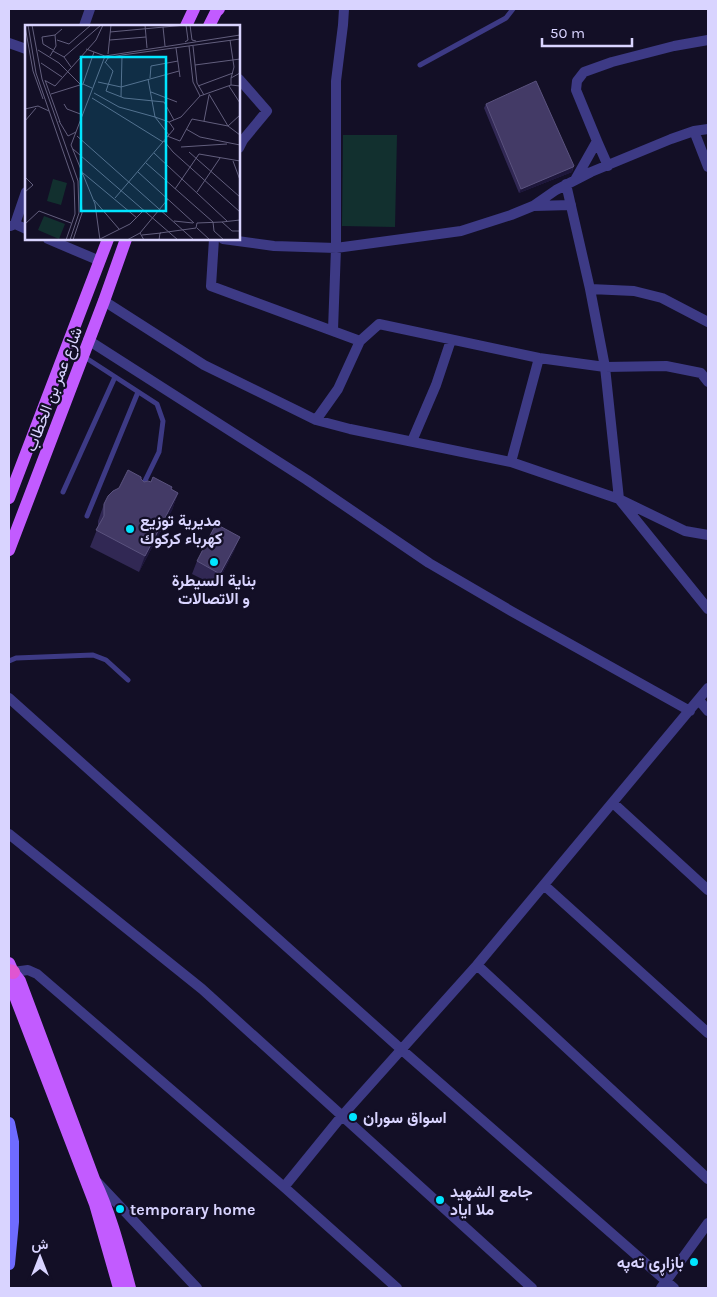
<svg xmlns="http://www.w3.org/2000/svg" width="717" height="1297" font-family="Karla,Vazirmatn,sans-serif">
<rect width="100%" height="100%" fill="#130f26"/>
<path fill="#12302f" d="M343,135h54l-2,92 -53,-1z"/>
<g fill="none" stroke-linecap="round" stroke-linejoin="round">
<path stroke="#3d3a85" stroke-width="5" d="M420,65l86,-47 7,-9
M83,356l74,48 6,17 -4,31 -17,35
M63,492l52,-115
M87,516l51,-124
M9,661l7,-3 77,-3 13,5 22,20"/>
<path stroke="#3d3a85" stroke-width="10" d="M84,26l6,-17
M9,43l17,6
M239,79l28,32 -24,29 -4,8
M694,131l14,36
M597,141l11,25
M575,180l22,-39 -21,-51 1,-9 7,-9 28,-10 62,-16 34,-6
M566,184l24,105 15,78 14,132 66,32 23,4
M534,206l37,-1
M15,224l11,-32
M10,226l5,-2 11,5
M48,239l52,22
M214,239l-3,47 149,55
M223,239l51,7 62,2 125,-17 50,-16 22,-9 23,-16 35,-18 80,-33 23,-8 14,-2
M590,289l44,2 28,7 46,24
M104,301l100,64 112,55 34,9 161,33 108,37 89,110
M333,330l3,-82v-167l7,-56 1,-16
M88,340l219,140 122,83 82,48 179,100
M316,420l22,-31 22,-48 19,-17 160,34 66,9 61,-1 35,7 7,9
M412,441l24,-56 15,-45
M511,462l28,-104
M9,698l393,352 272,238
M699,700l9,11
M613,803l95,87
M9,834l193,155 330,299
M544,885l164,148
M477,965l231,214
M13,972l15,-2 9,4 247,213 113,101
M98,1183l99,105
M284,1187l57,-70 136,-152 231,-277
M661,1288l47,-65"/>
<path stroke="#6f6bff" stroke-width="12" d="M9,1123l4,19v80l-4,42"/>
<path stroke="#c25bff" stroke-width="12" d="M186,26l8,-17
M209,26l7,-14 3,-3
M9,498l99,-259
M9,550l95,-249 22,-62
M9,963l4,9 7,9 74,198c17,35 26,72 36,109
M13,972l-1,12 1,7 82,213 24,84"/>
<path stroke="#e055d1" stroke-width="14" d="M9,971l4,1"/>
</g>
<path fill="#312854" d="M486,104l88,62 -2,6 -53,21 -35,-85z
M141,479l3,3 27,7 7,4 -6,17 -33,62 -49,-25 8,-20v-6l6,-17z
M235,549l-19,37 -24,-12 5,-13z"/>
<path fill="#1d163a" d="M573,167l-1,5 -53,21 2,-4z
M178,493l-6,17 -33,62 6,-16z
M240,537l-5,12 -19,37 4,-12z"/>
<path fill="#433a66" stroke="#5a527e" d="M536,81l38,85 -1,1 -52,22 -35,-85z
M128,470l13,7v2l3,3 4,-1 3,1 2,-5 19,10 -1,2 7,4 -33,63 -49,-26 8,-14v-12l4,-8 5,-5 6,-3z
M216,524l24,13 -20,37 -23,-13z"/>
<g fill="#00e5ff" stroke="#130f26" stroke-width="2">
<circle cx="130" cy="529" r="5"/>
<circle cx="214" cy="562" r="5"/>
<circle cx="353" cy="1117" r="5"/>
<circle cx="440" cy="1200" r="5"/>
<circle cx="120" cy="1209" r="5"/>
<circle cx="694" cy="1262" r="5"/>
</g>
<g text-anchor="middle" stroke-width="4.5" stroke-linejoin="round" paint-order="stroke">
<g font-size="16" fill="#d9d4ff" stroke="#130f26">
<text transform="translate(53 389) rotate(-69)" y="6">شارع عمر بن الخطاب</text>
</g>
<g font-size="16" font-weight="bold" fill="#d9d4ff" stroke="#130f26" text-anchor="start">
<text x="140" y="526">مديرية توزيع<tspan x="140" dy="18">كهرباء كركوك</tspan></text>
<text x="214" y="586" text-anchor="middle">بناية السيطرة<tspan x="214" dy="18">و الاتصالات</tspan></text>
<text x="363" y="1123">اسواق سوران</text>
<text x="450" y="1197">جامع الشهيد<tspan x="450" dy="18">ملا اياد</tspan></text>
<text x="130" y="1215">temporary home</text>
<text x="684" y="1268" text-anchor="end">بازاڕی تەپە</text>
</g>
</g>
<g transform="translate(25 25)">
<rect width="215" height="215" fill="#130f26"/>
<path d="M28,154l14,4 -6,22 -14,-4zM19,191l21,8 -6,15 -21,-9z" fill="#12302f"/>
<path fill="none" stroke="#625e7d" stroke-width="1" d="M3,0l8,48 38,110 1,31 -9,26M7,0l10,54 36,102 1,32 -9,27M120,0l2,23M165,0l2,15 4,1M0,1l8,45 10,28M138,2l2,19M85,7l76,-7M32,15l12,4 22,-19M85,15l36,-3M205,15l4,27 -3,11M160,17l3,-2 -2,-15M164,21l4,36 7,14M168,21l4,37 7,12M151,23l4,29M61,24l19,7M13,25l21,13 22,22M28,25l-10,-6 -1,-7 13,-2 7,-6M28,26l11,6 7,10M83,29l3,-29M25,31l6,-10 -1,-11M39,32l37,-32M80,37l8,9 -7,20 18,7 40,4 10,18M16,38l21,14M80,38l3,-5 14,-3 118,-16M170,40l45,-6M125,53l1,-12 27,-5M123,54l7,38 14,5 12,-5 19,-21 31,-11 9,1M20,55l15,42M21,56l9,5 41,-46 7,-15M73,57l23,5 58,-16M58,59l11,-32M206,60v-7l9,-5M173,61l35,-13M204,61l11,17M126,67l26,10M69,68l25,14 36,10 14,18M26,69l32,-10 9,4M184,69l19,32 12,-11M96,72l1,-41M67,73l71,44M39,79l3,5 16,6M0,84l13,-3 11,5M0,96l11,-13M34,96l9,15 8,-4M179,96l5,-26M161,104l14,8 40,8M52,111l117,104M142,111l13,5 12,-22 36,7 12,9M139,116l9,11 67,60M156,122l46,-3M48,124l105,91M164,127l51,45M129,128l73,68M208,136l7,19M121,138l67,59 1,9 10,9M113,147l56,51M58,148l54,45M0,152l8,8 -8,7M150,164l24,-35 41,7M172,167l23,-34M90,173l59,-69 -5,-7M69,175l25,29M149,196l19,2M197,197l18,-2M0,199l14,-13 32,12M172,203l13,12M115,208l28,-34M117,210l19,-2M75,214l30,-15 14,-14M48,215l9,-27 -2,-35 3,-5M75,215l-5,-36 -24,-59 34,-89 135,-21M102,215l13,-7 4,7M134,215l1,-7 36,-5 1,-5 25,-1 10,9h8"/>
<path fill="#00e5ff" fill-opacity="0.15" stroke="#00e5ff" stroke-width="2.5" d="M56,32h85v154h-85z"/>
<rect width="215" height="215" fill="none" stroke="#d9d4ff" stroke-width="2.5"/>
</g>
<rect width="717" height="1297" fill="none" stroke="#d9d4ff" stroke-width="20"/>
<g transform="translate(40 1257)" stroke="#130f26" stroke-width="4" paint-order="stroke">
<path d="M0-4L9 19L0 12L-9 19Z" fill="#d9d4ff"/>
<text y="-8" font-size="14" font-weight="bold" text-anchor="middle" fill="#d9d4ff">ش</text>
</g>
<path d="M542 38v8h90v-8" fill="none" stroke="#d9d4ff" stroke-width="2.5"/>
<text x="550" y="38" font-size="15" fill="#d9d4ff" stroke="#130f26" stroke-width="4" paint-order="stroke">50 m</text>
</svg>
